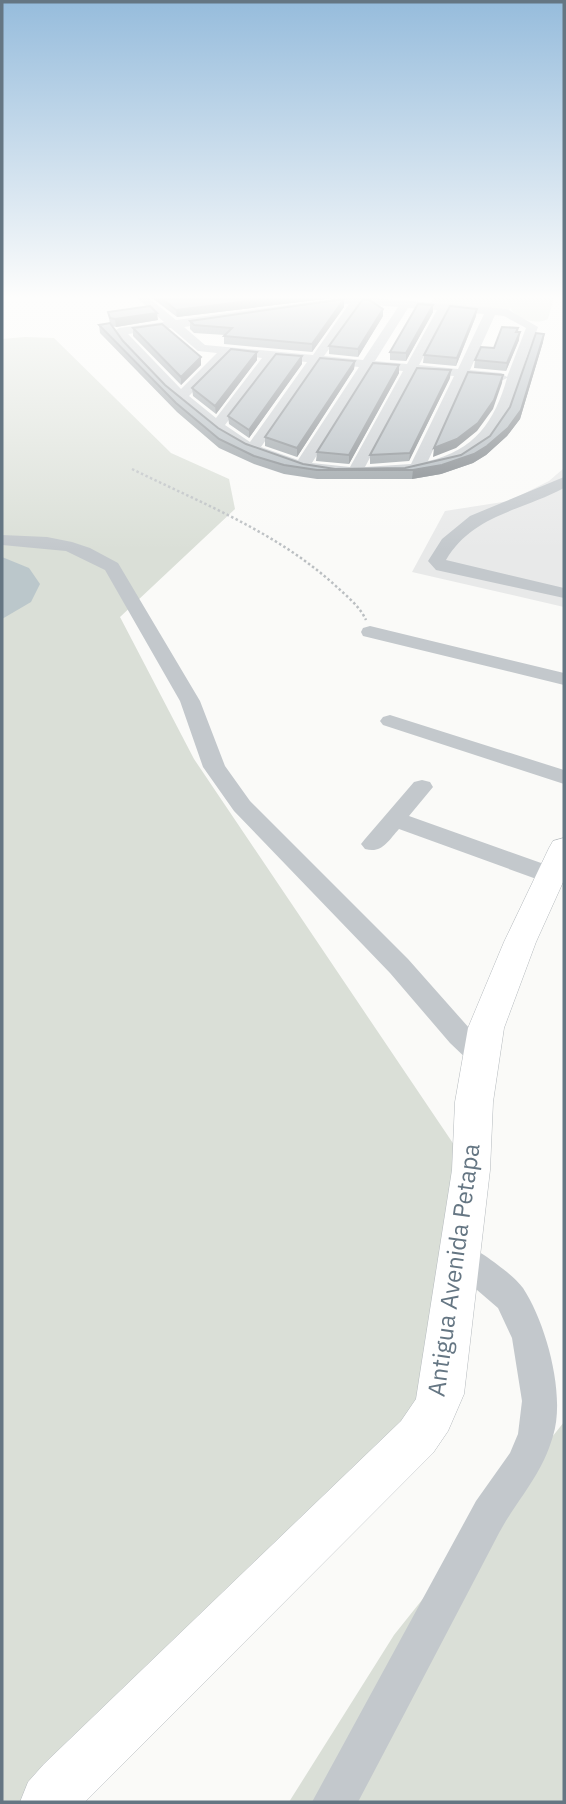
<svg xmlns="http://www.w3.org/2000/svg" width="566" height="1804" font-family="'IBM Plex Sans',sans-serif">
<rect width="100%" height="100%" fill="#fafaf8"/>
<path fill="#e8e9e9" d="M564,468v139l-152,-35 33,-61 64,-10 40,-20z"/>
<path fill="#dadfd7" d="M434,298h120l-6,21c-12,6 -30,1 -38,-11l-1,5 -80,-8z
M25,337l29,1 117,115 58,26 6,30 -115,108 74,142 277,411 -59,262 -364,370h-46v-1463z
M564,1422v380h-275l105,-167z"/>
<path fill="#bbc7cb" d="M2,557l27,11 11,16 -9,18 -29,17z"/>
<g fill="none" stroke-linecap="round" stroke-linejoin="round">
<defs>
<path id="major" d="M564,838v42l-28,62 -32,86 -11,74 -3,68 -26,224 -16,37 -15,22 -348,349h-65l8,-20 16,-18 357,-343 15,-22 36,-229 3,-68 13,-74 36,-86 45,-94 4,-7z"/>
</defs>
<use href="#major" stroke="#b5babe" stroke-width="1"/>
<path stroke="#bbbfc2" stroke-width="2.5" stroke-dasharray="2.5 2.5" stroke-linecap="butt" d="M132,469c71,35 147,64 206,119 10,9 22,19 28,32"/>
<path fill="#c3c8cc" fill-rule="evenodd" d="M137,298h12l27,22 165,-22h33l133,11 31,18c-4,12 -10,23 -13,35 -10,30 -15,57 -38,81 -21,21 -55,28 -83,31 -100,11 -165,-15 -237,-83 -19,-19 -38,-38 -54,-59l6,-4 45,-6zM342,304h7l-36,51 -108,-10 -21,-18zM361,304l37,3 -35,53 -39,-4zM408,308l29,2 -30,54 -32,-3zM448,311l36,3 -26,55 -39,-4zM495,315l9,1 22,12 -19,49 -6,-4 -31,-3zM171,328l27,23 19,2 -36,36 -53,-55zM230,354l32,4 -46,60 -27,-22zM275,359l32,3 -57,80 -25,-17zM319,363l40,4 -61,93 -37,-13zM371,368l32,3 -53,96 -38,-4zM415,373l39,3 -43,88 -46,3zM466,378l35,3 6,-3c-12,43 -33,73 -79,83z
M564,477v11c-43,23 -92,27 -118,72l118,28v10l-128,-28 -8,-9 14,-22 28,-23z
M2,535l45,2 25,5 18,6 28,15 82,138 25,65 25,35 158,158 62,70 21,18 4,8 -4,8 -10,3 -10,-3 -21,-20 -60,-70 -156,-162 -31,-44 -23,-66 -75,-131 -39,-19 -64,-6z
M370,626l194,47v12l-201,-49 -2,-4 2,-4z
M390,715l174,55v14l-181,-59 -3,-4 3,-4z
M422,780l8,2 3,5 -24,29 149,53 4,6 -4,6 -8,2 -8,-2 -143,-52c-11,12 -17,25 -34,20l-4,-5 4,-5 49,-57z
M459,1241c16,6 54,33 64,47 23,35 43,107 30,148 -12,41 -35,62 -54,97 -47,90 -94,180 -141,269h-46l164,-301 34,-48 8,-19 4,-33 -10,-63 -14,-30 -50,-43 -5,-10 5,-10z"/>
<use href="#major" fill="#fff" fill-rule="evenodd"/>
</g>
<path fill="#929a9f" d="M152,298h181l-156,19z
M344,299v8l-32,45 -88,-8v-8l1,-1 -31,-2 -4,-4v-8z
M433,305v7l-27,49 -16,-1v-8z
M108,312l50,8 -42,7 -4,-1 11,15 42,44 53,43 28,16 57,20 32,5 70,-1 56,-13 29,-19 20,-29 34,-73 -1,8 -23,77 -13,17 -21,19 -13,8 -32,11 -29,5h-95l-33,-5 -30,-10 -35,-16 -42,-36 -77,-79 -1,-8 11,-1z
M383,316l-25,41 -29,-3v-8z
M476,316l-20,50 -33,-3 1,-8z
M133,328l68,29v8l-20,20 -48,-49z
M518,328l1,12 -13,31 -32,-3 1,-8 19,-12z
M257,352v8l-41,54 -23,-18 -1,-8z
M355,361l-1,8 -57,88 -32,-11v-9z
M302,364l-53,74 -20,-14 -1,-8z
M399,365v8l-50,91 -33,-3 1,-9z
M450,378l-41,83 -39,3v-9z"/>
<path fill="#777d82" d="M274,298h59l-156,19 -1,-7z
M344,299v8l-32,45v-8z
M433,305v7l-27,49v-8z
M383,309v7l-25,41v-8z
M477,309l-1,7 -20,50 1,-8z
M157,313l1,7 -42,7 -1,-8z
M520,332l-1,8 -13,31 1,-8z
M544,334l-1,8 -23,77 -13,17 -21,19 -13,8 -32,11 -29,5 1,-9 29,-5 66,-37z
M257,352v8l-41,54 -1,-8z
M302,356v8l-53,74v-8z
M201,357v8l-20,20v-8z
M355,361l-1,8 -57,88v-9z
M399,365v8l-50,91v-9z
M451,370l-1,8 -41,83 1,-8z
M503,375l-1,8 -9,26 -16,22 -21,17 -23,9 1,-9z"/>
<path fill="#aab3b9" stroke="#777d82" stroke-width="2" d="M161,298h113l-98,12z
M344,299l-32,45 -88,-8 8,-8 -38,-3 -4,-4z
M363,299l6,1 14,9 -25,40 -29,-3z
M418,304l15,1 -27,48 -16,-1z
M150,306l7,7 -42,6 -5,-1 -2,-6z
M450,306l27,3 -20,49 -33,-3z
M110,323l13,18 42,44 53,43 28,16 57,20 32,5 70,-1 56,-13 29,-19 20,-29 26,-74 8,1 -23,76 -13,18 -21,18 -13,8 -32,11 -29,5h-96l-33,-5 -30,-9 -35,-17 -43,-36 -77,-78z
M162,324l39,33 -20,20 -48,-49z
M502,327l16,1 -2,4h4l-13,31 -32,-3 6,-13 13,1z
M231,349l26,3 -42,54 -23,-18z
M276,354l26,2 -53,74 -21,-14z
M320,358l35,3 -58,87 -32,-11z
M373,363l26,2 -50,90 -32,-3z
M417,368l34,2 -41,83 -40,2z
M468,372l35,3 -9,25 -16,23 -21,16 -23,9z"/>
<linearGradient id="sky" x2="0" y2="1"><stop stop-color="#96bcdc"/><stop offset="0.54" stop-color="#fdfdfc"/><stop offset="1" stop-color="#fdfdfc" stop-opacity="0"/></linearGradient>
<rect width="566" height="550" fill="url(#sky)"/>
<g text-anchor="middle" stroke-width="7" stroke-linejoin="round" paint-order="stroke">
<g font-size="24" fill="#657683" stroke="#fff">
<text transform="translate(454 1270) rotate(-82)" y="8">Antigua Avenida Petapa</text>
</g>
</g>
<rect width="566" height="1804" fill="none" stroke="#657683" stroke-width="7"/>
</svg>
